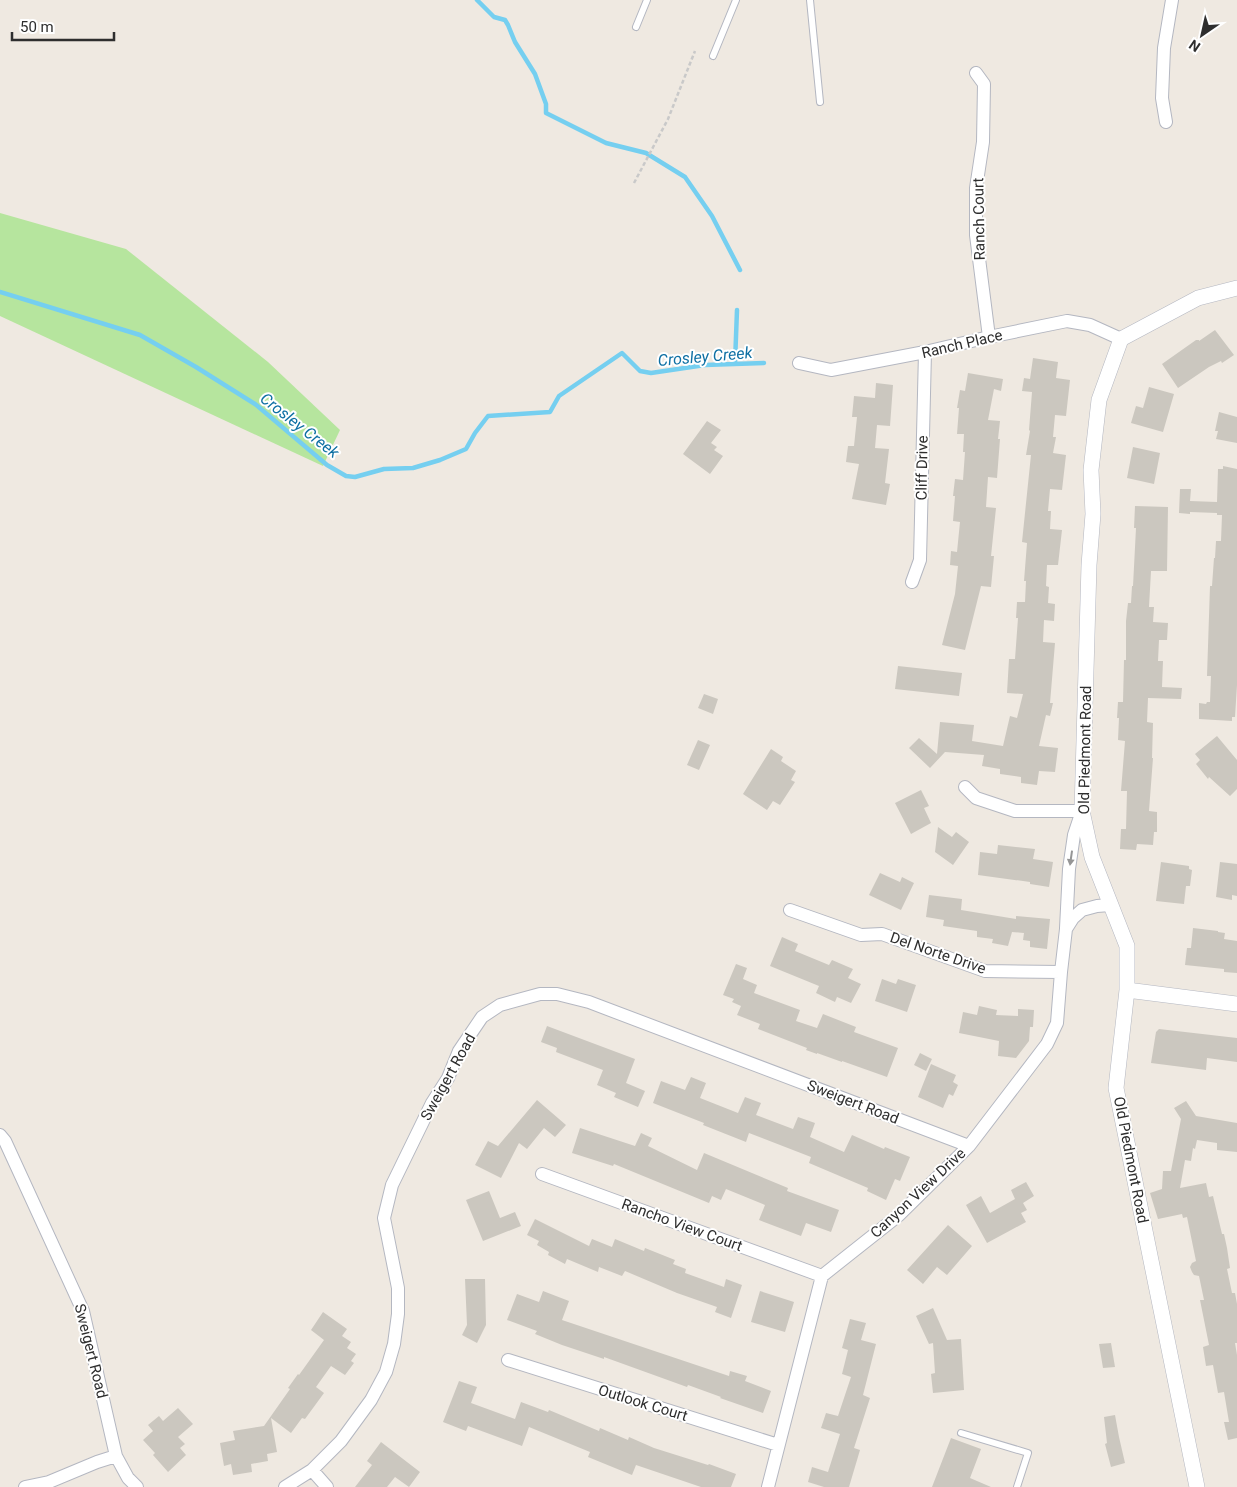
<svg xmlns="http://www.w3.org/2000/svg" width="1237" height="1487" font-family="Roboto,sans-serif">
<rect width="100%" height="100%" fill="#efe9e1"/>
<path fill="#b6e59e" d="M0,213l126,36 142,113 72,68 -17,36 -323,-150z"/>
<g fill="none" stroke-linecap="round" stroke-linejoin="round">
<path stroke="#75cff0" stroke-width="4.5" d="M477,0l17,17 11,3 3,5 7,17 20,32 11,30v9l60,30 40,10 39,24 27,39 28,54
M0,292l140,43 56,32 59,37 72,61 19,11 9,1 29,-8 29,-1 27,-8 26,-11 9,-16 13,-17 62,-4 9,-16 63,-43 18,18 11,2 54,-8 59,-2
M735,363l2,-53"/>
</g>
<path fill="#cbc7bf" d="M1215,330l19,25 -12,8 -1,-2 -12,6 -31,21 -16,-24 34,-24h3v1z
M1033,358l25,4 -2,16 14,2 -4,36 -11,-1 -2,22h3l-3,16 13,2 -4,35 -12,-1 -2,22h3l-1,18 12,1 -4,35h-11l-1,21 3,1 -1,16 7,1 -1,17 -10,-1 -1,22 12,1 -5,60h3l-3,13 -4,-1 -7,31 19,2 -3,24 -16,-1 -2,14 -16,-2v-6l-21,-3v-5l-18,-3 2,-11 -39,-3 -15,16 -21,-20 10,-10 18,16 3,-32 34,3 -2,16 31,5 7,-30 7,2 6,-24 -16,-1 2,-34h6l3,-41h-2l1,-16h8l1,-21h-2l3,-38 -5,-1 9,-87h-5l4,-24 -1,-1 3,-38 -10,-1 2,-13 6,1z
M968,373l35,6 -2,12 -7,-2 -6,31 12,1 -2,18h2l-3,39 -9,-1 -2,30 10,1 -5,48h3l-3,31 -10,-1 -16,64 -23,-5 13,-51 3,-28 -8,-1 1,-14 6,1 3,-30 -7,-1 2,-25h-2l2,-17 8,1 2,-28h-2l1,-18h-7l2,-26h-2l3,-18 5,1z
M876,383l17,2 -3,41 -13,-1 -2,23 14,1 -4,34 5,1 -4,21 -34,-6 7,-35 -13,-2 2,-16h6l3,-29h-5l2,-21 21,2z
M1149,387l25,7 -11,38 -32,-9 5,-17 7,2z
M1219,412l18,5v26l-21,-4 2,-8h-3z
M707,421l14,9 -10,13 6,4 -3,3 9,6 -13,18 -27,-20z
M1133,447l27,6 -6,31 -27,-6z
M1223,466l14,3v216l-2,32h-3v4l-33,-2v-16l7,1 1,-2h3l1,-26h-4l3,-90h2l2,-28h1l1,-17h5l1,-26h-5v-2l-27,-1v2l-11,-1 1,-24h11l-1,12 27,1 1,-33h5z
M1135,506l33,1 -1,64h-16l-2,36h5l-1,15 15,1 -1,17h-8l-1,21h5l-1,26 20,1 -1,11 -33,-1 -1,24 6,1 -1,35h1l-4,53 8,1v20h-3l-1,13 -16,-1 -1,6 -16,-1 1,-20h5l1,-38h-6l4,-50 -7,-1 1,-22h-2l1,-16h5l1,-42h2v-39l2,-18h3l1,-17h1l3,-58h-2z
M898,666l64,7 -3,23 -64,-7z
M704,694l14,5 -5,15 -15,-6z
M1217,736l20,24v29l-7,7 -21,-19 -1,2 -12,-15 4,-4 -5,-6z
M698,740l12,5 -11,25 -12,-5z
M771,749l12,8 -2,4 15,10 -5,9 4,2 -15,23 -7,-4 -6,9 -24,-16z
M921,790l8,16 -5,2 7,15 -20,11 -16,-31z
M938,827l14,10 4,-5 13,10 -16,23 -18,-13z
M998,845l37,4 -2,10 20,3 -4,25 -19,-3v-2l-52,-7 2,-23 17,2z
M1161,862l28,4v3l3,1 -2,16h-4l-2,18 -28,-3z
M1220,862l17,2v32l-5,-1v5l-16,-3z
M880,873l20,9 2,-5 12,6 -13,27 -32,-15z
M929,895l33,4 -1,11 55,9v-3l34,3 -3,30 -17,-2v-6l-7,-1 1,-7 -12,-1 -4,14 -16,-3 1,-4 -16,-2v-6l-34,-5 1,-6 -18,-3z
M1193,928l25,3v1l7,1 -1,6 13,2v32l-13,-1v-3l-39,-4 2,-17h4z
M782,937l16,7 -3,7 34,14 3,-5 21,9 -5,9 13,6 -10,19 -14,-6 -2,5 -19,-9 3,-7 -49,-20z
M736,964l11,4 -4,11 14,6 -3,8 46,17 -4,11 21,7 6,-14 33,13 -2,5 44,16 -11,29 -45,-16v1l-25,-9v1l-11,-4 1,-2 -49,-19 2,-5 -23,-9 4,-9 -9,-4 2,-3 -11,-4z
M882,979l14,5 2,-5 18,6 -9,27 -32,-11z
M979,1006l18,4 -1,5 22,1v-7l16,1 -1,17h-3l-1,14 -13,17 -18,-2 1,-15 -40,-8 4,-21 14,3z
M547,1026l88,33 -9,24 19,8 -7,16 -24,-10 2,-4 -19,-8 6,-15 -47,-18 1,-4 -16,-6z
M1159,1029l78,9v24l-30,-4 -1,12 -55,-7 5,-31z
M920,1053l12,6 -6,12 -12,-6z
M931,1064l25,11 -3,7 5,3 -5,11 -4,-2 -6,14 -25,-11z
M691,1077l15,6 -6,15 38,15 7,-16 16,6 -5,12 37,14 5,-12 17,6 -5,14 34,15 8,-17 32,14 1,-2 25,10 -10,24 -5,-2 -9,21 -19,-9 1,-3 -59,-25 2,-6 -62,-24 -3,9 -43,-17 1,-2 -51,-20 8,-22 24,9z
M537,1100l29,25 -11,12 -11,-9 -17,21 -8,-6 -18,35 -26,-13 13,-24 10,5z
M1186,1101l10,15 41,7v29l-20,-2v-7l-20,-3 -2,9 -2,-1 -2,13 -6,-1 -5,28 26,-5 3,14 4,-1 9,38h2l3,14 3,20 -3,1 5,24h3l2,11v39h-2l2,12v83l-9,2 -4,-18h5l-5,-30 -6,1 -5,-28 -7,1 -3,-19 6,-2 -9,-45h4l-5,-24 -5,-1 -2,-3 -2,-5 2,-4 4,-2 -9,-44 -4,1 -1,-4 -24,5 -8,-26 12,-4 1,-18h8l10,-52 -7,-11z
M580,1128l55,18 6,-13 11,5 -4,8 49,24 7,-17 84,35 -1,3 52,19 -8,22 -25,-9 -5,13 -42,-16 6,-15 -39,-16 -5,11 -9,-4 -3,7 -95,-39 -1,2 -41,-13z
M1026,1182l8,14 -11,7 4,7 -6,3 5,9 -39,21 -21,-38 15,-9 9,17 25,-14 -4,-9z
M489,1191l11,27 15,-6 6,14 -38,15 -17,-41z
M535,1219l54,27 3,-7 20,8 3,-8 29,12 1,-3 30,12 -2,4 13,5 -1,4 39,14 2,-8 16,6 -11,33 -16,-6 2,-5 -40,-14 -52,-22 -3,5 -23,-9 -1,5 -31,-13 -2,5 -17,-9 1,-3 -12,-7 2,-4 -12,-6z
M948,1225l24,21 -25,29 -10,-8 -14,17 -16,-14z
M465,1279h20l1,46 -9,18 -15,-8 5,-10z
M543,1291l26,10 -7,19 167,56 1,-5 17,5 -2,5 26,10 -8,22 -43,-15 1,-1 -33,-12 -1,2 -83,-30v2l-42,-14 -27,-11 2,-3 -30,-11 10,-26 22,8z
M760,1291l34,11 -9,30 -34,-10z
M933,1308l14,32 14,-1 3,51 -31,3 -2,-19 4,-1 -2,-30 -4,1 -13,-28z
M323,1312l24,17 -5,7 9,6 -4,6 9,6 -5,7 3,2 -9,12 -14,-9 -15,21 8,6 -19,26 -3,-1 -11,15 -20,-15 6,34 -10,2 1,7 -17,3 1,8 -19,3 -2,-11 -7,2 -4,-23 15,-3 -2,-9 31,-5 26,-37 -2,-1 10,-14 1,1 25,-35 -13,-10z
M850,1319l16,4 -5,17 15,4 -13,51 7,3 -16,50 6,2 -11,37h-25l-16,-5 4,-15 16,5 12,-38 -19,-6 5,-15 12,3 13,-39 -9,-3 6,-24 -6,-2z
M1111,1343l4,24 -12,1 -4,-24z
M459,1381l18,6 -6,16 44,16 6,-17 27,10 1,-2 50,21 1,-3 28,12 1,-3 25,11 54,17 1,-1 27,10 -5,13h-30l-65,-22 -4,10 -44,-18 2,-5 -61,-25 -7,19 -54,-20 -2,5 -23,-9z
M178,1408l15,16 -15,13 7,7 -5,4 6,7 -18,17 -15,-17 2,-2 -12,-13 10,-9 -5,-6 11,-9 4,5z
M1115,1415l4,22 6,26 -14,4 -6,-23 2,-1 -3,-26z
M951,1438l30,11 -11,29 21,9h-59z
M381,1442l39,30 -11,15 -14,-10 -8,10h-32l17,-22 -5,-4z"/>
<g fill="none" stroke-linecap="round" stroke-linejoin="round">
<defs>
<path id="service" d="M810,0l10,102
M636,27l11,-27
M713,56l23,-56
M961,1433l67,20 -11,34"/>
<path id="minor" d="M976,73l8,11 -1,58 -7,46v47l13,102
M1166,122l-4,-24 2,-50 8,-48
M799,363l32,7 94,-18 64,-15 78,-16 23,4 31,14
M912,582l8,-22 5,-208
M965,787l11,11 39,13h67l-8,24 -5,34 -3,59
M790,910l71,25 21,-1 103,37 76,1
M0,1135l5,6 78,170 33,145 12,22 9,9
M542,1174l280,102
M508,1360l270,85
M312,1470l15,17
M25,1487l24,-5 48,-20 19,-6
M285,1487l27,-17 29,-29 30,-41 15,-28 8,-28 4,-30v-26l-14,-70 8,-33 40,-82 16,-25 11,-27 23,-34 18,-12 40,-11h17l32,8 380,144
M768,1487l54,-211 77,-61 70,-69 78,-102 10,-21 4,-51 5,-43 7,-11 9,-8 15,-4 13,-1"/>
<path id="tertiary" d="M1127,990l110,14
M1197,1487l-81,-399 11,-98v-44l-35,-89 -10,-46 7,-246 4,-51 -2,-44 8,-70 22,-61 77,-41 39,-10"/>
</defs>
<use href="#service" stroke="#b4b7c1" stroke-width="8"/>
<use href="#minor" stroke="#b4b7c1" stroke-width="14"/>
<use href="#tertiary" stroke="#b4b7c1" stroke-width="16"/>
<path stroke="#c9c9c9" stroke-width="2.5" stroke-dasharray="4 2.5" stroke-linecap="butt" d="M634,183l34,-64 27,-68"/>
<use href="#service" stroke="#fff" stroke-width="6"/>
<use href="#minor" stroke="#fff" stroke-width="12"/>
<use href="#tertiary" stroke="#fff" stroke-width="15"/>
</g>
<defs><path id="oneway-solid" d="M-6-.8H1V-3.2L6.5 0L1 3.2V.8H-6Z" transform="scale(1.25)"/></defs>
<use fill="#969696" href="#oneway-solid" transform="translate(1071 858) rotate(98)"/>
<g text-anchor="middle" stroke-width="4" stroke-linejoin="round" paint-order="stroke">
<g font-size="15" fill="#2e2e2e" stroke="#fff">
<text transform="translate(979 219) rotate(-91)" y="5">Ranch Court</text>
<text transform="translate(962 344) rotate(-13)" y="5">Ranch Place</text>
<text transform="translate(922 468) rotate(-89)" y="5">Cliff Drive</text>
<text transform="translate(1085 750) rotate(-89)" y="5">Old Piedmont Road</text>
<text transform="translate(938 953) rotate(19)" y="5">Del Norte Drive</text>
<text transform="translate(448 1077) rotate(-61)" y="5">Sweigert Road</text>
<text transform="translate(853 1102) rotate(21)" y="5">Sweigert Road</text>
<text transform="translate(1131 1160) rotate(79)" y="5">Old Piedmont Road</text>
<text transform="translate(918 1193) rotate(-43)" y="5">Canyon View Drive</text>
<text transform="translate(682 1225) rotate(20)" y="5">Rancho View Court</text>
<text transform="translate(91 1351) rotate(76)" y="5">Sweigert Road</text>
<text transform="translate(643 1403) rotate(17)" y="5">Outlook Court</text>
</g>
<g font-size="16" font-style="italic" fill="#0d6fa3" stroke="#fff">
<text transform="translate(705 356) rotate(-5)" y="6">Crosley Creek</text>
<text transform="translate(300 425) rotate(38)" y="6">Crosley Creek</text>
</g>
</g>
<g transform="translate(1202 35) rotate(214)" stroke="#ffffff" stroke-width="4" paint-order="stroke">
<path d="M0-4L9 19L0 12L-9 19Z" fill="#2e2e2e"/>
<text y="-8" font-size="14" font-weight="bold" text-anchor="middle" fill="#2e2e2e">N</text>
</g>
<path d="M12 32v8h102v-8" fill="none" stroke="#2e2e2e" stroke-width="2.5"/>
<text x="20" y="32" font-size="15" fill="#2e2e2e" stroke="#ffffff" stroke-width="4" paint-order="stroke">50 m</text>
</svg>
